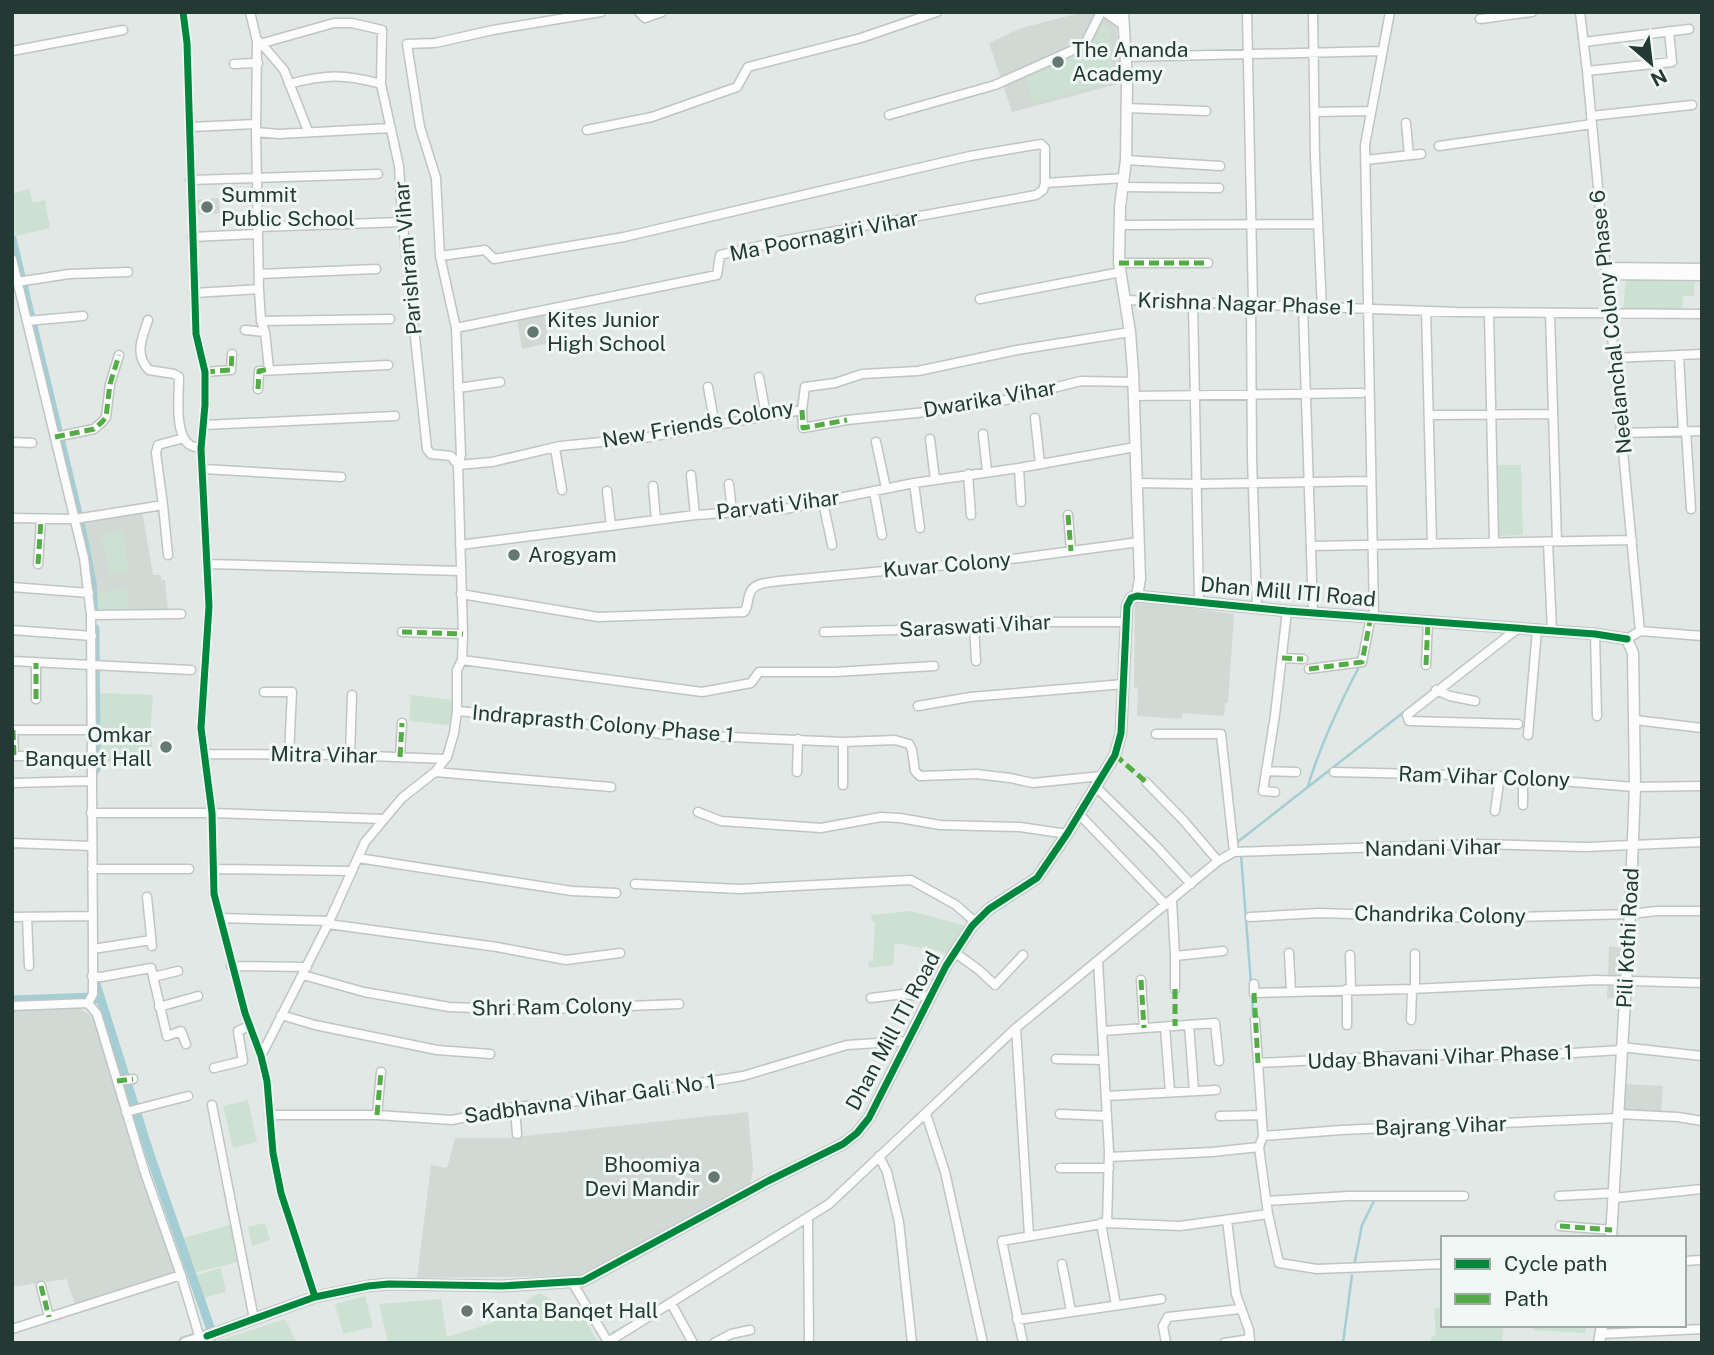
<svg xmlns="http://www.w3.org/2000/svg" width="1714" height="1355" font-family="'Public Sans',sans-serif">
<rect width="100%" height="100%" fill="#e2e8e5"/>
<path fill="#d1d9d5" d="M1084,12h13l6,7 3,-2 10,6 6,60 -110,29 -23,-69 32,-15z
M219,198l1,15 -25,2v-15z
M544,315l5,28 -27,6 -5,-29z
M142,511l11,64h7l2,5h3l3,30 -70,1 -15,-90z
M1135,601l99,13 -6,89h-3l-1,13 -41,-3 -2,6 -44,-3 1,-29 -4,1z
M1609,946l12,2 -2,50h-12z
M77,1006l19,14 32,110 47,141 -100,33 -9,-25 -54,8v-279z
M1624,1084l39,2 -2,28 -39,-1z
M748,1112l5,56 -3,18 -171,90 -162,2 14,-113 16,3 8,-30h51z"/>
<path fill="#cce1d2" d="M1099,26l10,2 5,53 -81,22 -8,-31 54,-20 8,-7z
M29,189l4,14 12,-3 5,28 -34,8 -4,-13v-29z
M1626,279l69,3 -1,14h-11l-1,15 -59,-1z
M1496,465h25l2,70 -25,1z
M123,531l6,41 -19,3 -8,-39z
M127,588l2,22 -31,1 -2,-18z
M100,693l53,2 -2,26 2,42 -53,-1z
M411,695l42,5 -3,25 -41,-4z
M911,911l56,15 -20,28 -23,-8 -2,2 -27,-5 -2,22 -24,3 -1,-6 5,-2 2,-39h-3l-1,-6z
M248,1100l9,42 -24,6 -10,-42z
M265,1223l5,17 -18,6 -4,-19z
M233,1224l8,37 -47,12 -11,-35z
M221,1268l5,24 -23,6 -6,-23z
M539,1293l44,23 15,27h-199l-1,-2 -10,1 -9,-38 62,-5 6,38 45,-14z
M365,1296l8,31 -30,7 -8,-30z
M1443,1307v18h83v3h-23l-1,15h-71v-6l5,-1 -2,-27z
M285,1319l12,24h-79l-1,-2z
M1533,1325h53v8l-53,-3z"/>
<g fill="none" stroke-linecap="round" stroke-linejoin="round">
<path stroke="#a4ced4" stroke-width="2.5" d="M1308,786c13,-43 31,-81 52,-121
M1235,844l238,-186
M1241,855l10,129
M1252,995l1,21
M957,1078l44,-41
M1355,1261l7,-36 13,-26
M613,1333l25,-14
M1343,1343l9,-68"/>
<path stroke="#a4ced4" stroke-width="9" d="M12,239l69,287 11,56 2,33
M95,629l1,140
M96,976v8l55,174 59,169
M12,1000l82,-3 2,2"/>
<defs>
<path id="minor" d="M183,12l4,31 9,291 9,38v33l-4,44 8,157 -8,122 11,85 2,81 31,119 16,43 6,25 6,72 8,40 34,104
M250,12l7,29 -1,91 3,157 2,32 4,11 4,37
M639,12l6,6 17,-6
M1247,12l6,292
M1313,12l2,145 7,151
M1580,12l7,59 53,560
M1480,19l52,-7
M260,42l24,28 24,61
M1584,42l105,-13
M263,43l71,-20h18l30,7 -1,54 18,82 3,50 25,233 4,5 20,2 7,9
M12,51l111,-21
M1125,57l258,-6
M234,64l24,-1
M1587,71l85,-9 -3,-31
M289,84c37,-10 56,-10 92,0
M1126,108l80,3
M1315,112l56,-1
M889,115l106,-30 76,-34 15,-9 15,-30
M1591,116l101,-11
M1406,123l3,32
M190,127l66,-3
M587,130l65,-13 85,-30 11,-20 113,-29 76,-26
M256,132l23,2 112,-6
M1439,146l153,-22
M1126,160l94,6
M1365,160l56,-6
M190,180l188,-6
M1123,187l96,1
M1119,225l199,-1
M257,227l146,-5
M192,237l65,-3
M440,256l45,-6 9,9 130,-22 346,-81 71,-12 4,4v35
M12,259l72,299 7,57 2,334v45l-5,9 -76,3
M1119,263h89
M1605,267l97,1
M259,274l117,-5
M1605,275l97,1
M17,282l52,-8 59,-2
M194,293l65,-4
M980,299l141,-27
M1126,300l331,12 245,2
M1193,303l6,299
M1251,304l1,154 5,150
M1303,307l10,305
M1426,311l6,233
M1489,312l5,231
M1550,313l7,228
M148,320c-6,18 -14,35 1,50l25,4 5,3c0,17 -5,58 11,68 3,2 7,2 11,4
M27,321l56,-5
M261,321l129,-2
M456,328l261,-53 3,-20 61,-14 255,-46 7,-5 2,-7 79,-5
M245,330l20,2
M1679,355l4,76
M1614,358l88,-4
M205,372l26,-2 1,-16
M759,377l7,38
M708,387l7,39
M458,388l42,-6
M258,389l1,-18 129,-6
M1133,396l229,-3
M802,410l1,18 44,-8 79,-8 80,-12 75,-19 52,1
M1429,415l124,-1
M1035,418l5,46
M204,425l191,-9
M1686,431l5,78
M1622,433l80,-2
M983,434l4,37
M55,437l39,-8 8,-7 4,-5 4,-33 9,-29
M930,439l5,41
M12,442l20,1
M876,442l10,46
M555,448l7,42
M458,465l34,-3 68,-16 83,-8 159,-28 3,-23 30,-4 27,-9 56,-3 99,-21 113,-18
M1019,468l2,34
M203,469l138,8
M968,474l3,41
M691,475l4,40
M914,483l6,45
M1137,483l60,1 173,-3
M729,484l3,28
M653,486l3,34
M607,491l4,35
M874,492l8,43
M823,502l9,43
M163,505l5,50
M1068,515l3,36
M12,518l63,1 88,-14 -7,-52 2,-8 26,-7
M1548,542l4,89
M460,545l235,-30 90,-6 129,-26 105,-15 116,-21
M1312,546l320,-6
M38,564l3,-44
M209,564l251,7
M12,587l77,6
M461,594l137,23 146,-5c4,-5 3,-9 5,-16 3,-14 18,-13 30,-15l241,-23 119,-16
M91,615l90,-1
M1374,617l-9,-472 25,-133
M974,625l2,36
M1517,629l-110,86 2,6 109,3
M12,630l80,6
M402,632l61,2
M824,632l72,-2 118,-8h112
M1595,634l2,82
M1627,639l13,-8 62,5
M1282,658l21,1
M462,660l240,32 49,-9 8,-11h76l99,-6
M12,661l179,9
M1426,665l2,-44
M1309,669l53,-7 9,-46
M1436,690l14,6 25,5
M264,692h28l-3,62
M36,699v-36
M918,706l52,-9 154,-13
M457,711l71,6 134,17 181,8 52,-2 14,4 3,6 3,21 5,5 56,-2 34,4 23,5 68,-7
M1635,720l67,8
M12,730h80
M13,730l1,26
M1156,734h65l13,118
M1528,735l9,-105
M843,742v43
M204,754l141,1 100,4
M350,755l2,-60
M12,756h21
M400,757l2,-34
M1266,771l30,1
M435,772l176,15
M797,772l1,-33
M1334,772l166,4 135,11 67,-1
M1523,777v28
M1146,782l38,39 34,40
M12,783l78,-2
M1095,786l62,61 34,37
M1275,792l-12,-1 12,-76 12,-104
M1495,811l5,-35
M698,812l23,9 100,7 60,-11 19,1 40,7 80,2 47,7
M91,813h121l171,6
M1079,814l87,91
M12,843l79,3
M358,858l214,33 44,2
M92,869h97
M215,869l137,2
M635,884l105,5 171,-9 45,25 19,17
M147,897l5,49
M1172,900l3,56 48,-5
M12,917l80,-1
M27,917l2,49
M1250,917l69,-4 159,5 152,-4 27,-3h45
M220,918l110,3
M328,924l169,23 69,13 54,-7
M93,949l58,-9
M954,952l25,18 16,15 28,-30
M1289,953l2,39
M1350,955l1,34
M1175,956v33
M1098,961l11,191 -2,71
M231,966l76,1
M303,975l61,17 85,15 80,3 150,-6
M92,976l9,1 50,-9 16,68 14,-5 5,13
M153,977l25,-6
M1141,980l3,48
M1254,984v9l158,-4 184,-9 106,3
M1415,989v-35
M871,998l32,-4 27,3
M88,1003l9,11 48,159 36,102 19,64
M159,1007l39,-11
M281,1015l34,10 122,25 53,4
M1255,1020l8,116 -4,11 9,67 11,49 38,6 126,-5
M1411,1020l1,-31
M1189,1025l5,66
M1347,1025v-36
M1165,1027l5,65
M1016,1028l13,207
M1103,1031l112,-8 4,38
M1621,1047l81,9
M261,1056l67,-132 37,-82 37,-44 33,-26 12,-15 7,-24 3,-22v-41l5,-10 1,-26 -5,-169 3,-10 -5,-127 -16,-72 -4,-78 -16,-51 -13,-83 28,-1 58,-13 108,-18
M1056,1059l48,1
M1258,1063l161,-8h122l80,-5
M214,1068l29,-7 -5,-30 11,-5
M117,1081l16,-2
M1106,1096l110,-6
M212,1105l42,214
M515,1107l2,27
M126,1112l62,-16
M926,1114l19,58 38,171
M1060,1114l47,2
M1618,1114l60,3 24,4
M269,1115h108l75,5 63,-13 87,-8 141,-23 104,-31 60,-4
M377,1115l4,-43
M1220,1116l41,-1
M1263,1136l78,-6 277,-12
M879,1156l8,16 12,50 13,121
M1109,1157l103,-5 47,-5
M1060,1168h49
M1559,1196l55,-3
M1614,1198l88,-9
M1267,1201l81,-5h116
M808,1218l1,125
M1227,1220l9,74 13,36 1,13
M1101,1223l15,82
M1560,1226l52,4
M1684,1261l18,-1
M1062,1264l9,47
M572,1282l36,60 221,-138 187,-176 202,-167 16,-9 242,-8 110,3 116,-5
M41,1286l8,31
M671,1303l22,40
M1017,1320l144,-21
M12,1329l169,-54
M1600,1334l102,-5
M714,1343l17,-9 19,-4
M1023,1343l-21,-102 105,-18 73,3 88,-12
M1166,1343l-3,-17 5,-9 72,-8
M1224,1343l26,-4"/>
<path id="tertiary" d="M1106,12l16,11
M1123,12l4,70 -1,78 -6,47 -1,56 11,69 3,40 7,207 -3,17
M207,1336l108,-39 53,-11 21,-2 113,2 81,-5 185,-100 75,-37 14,-11 12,-15 77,-152 26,-40 17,-17 48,-31 30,-44 48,-79 6,-22 6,-127 4,-8 6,-2 150,15 308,23 32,5 6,14 2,134 -5,127 -19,324
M1599,1343l3,-18"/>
<path id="secondary" d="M185,1343l22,-7 2,7"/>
</defs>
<use href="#minor" stroke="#bfc5c2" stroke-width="11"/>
<use href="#tertiary" stroke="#bfc5c2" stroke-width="13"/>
<use href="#secondary" stroke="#bfc6c3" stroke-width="14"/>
<use href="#minor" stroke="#fbfcfb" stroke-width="8"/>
<use href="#tertiary" stroke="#fbfcfb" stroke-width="10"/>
<use href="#secondary" stroke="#fbfcfb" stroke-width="10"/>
<path stroke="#53ac45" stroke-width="5" stroke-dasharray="10 5" stroke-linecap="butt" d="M1119,263h89
M205,372l26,-2 1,-16
M258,389l1,-18 10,-2
M802,410l1,18 44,-8
M55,437l39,-8 8,-7 4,-5 4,-33 9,-29
M1068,515l3,36
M38,564l3,-44
M402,632l61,2
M1282,658l21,1
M1426,665l2,-44
M1309,669l53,-7 9,-46
M36,699v-36
M13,730l1,26
M1115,755l31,27
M400,757l2,-34
M1141,980l3,48
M1175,989v37
M1254,993l4,70
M117,1081l16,-2
M377,1115l4,-43
M1560,1226l52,4
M41,1286l8,31"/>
<defs>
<path id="cycleway" d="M183,12l4,31 9,291 9,38v33l-4,44 8,157 -8,122 11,85 2,81 31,119 16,43 6,25 6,72 8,40 34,104
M207,1336l108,-39 53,-11 21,-2 113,2 81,-5 185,-100 75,-37 14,-11 12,-15 77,-152 26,-40 17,-17 48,-31 30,-44 48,-79 6,-22 6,-127 4,-8 6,-2 150,15 308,23 32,5"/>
</defs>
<use href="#cycleway" stroke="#f0f7f4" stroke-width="11"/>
<use href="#cycleway" stroke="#00873e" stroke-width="7"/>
</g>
<g fill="#657771" stroke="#f0f7f4" stroke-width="2.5">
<circle cx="1058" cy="62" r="7"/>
<circle cx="207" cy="207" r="7"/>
<circle cx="533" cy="332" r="7"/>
<circle cx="514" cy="555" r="7"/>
<circle cx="166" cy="747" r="7"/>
<circle cx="714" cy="1177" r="7"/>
<circle cx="467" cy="1311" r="7"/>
</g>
<g text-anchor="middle" stroke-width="6" stroke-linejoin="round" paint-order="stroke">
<g font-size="21" fill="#223a33" stroke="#f0f7f4" text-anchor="start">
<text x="1072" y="57">The Ananda<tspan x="1072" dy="24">Academy</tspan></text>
<text x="221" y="202">Summit<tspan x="221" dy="24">Public School</tspan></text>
<text x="547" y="327">Kites Junior<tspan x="547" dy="24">High School</tspan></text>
<text x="528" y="562">Arogyam</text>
<text x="152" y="742" text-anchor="end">Omkar<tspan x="152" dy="24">Banquet Hall</tspan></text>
<text x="700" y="1172" text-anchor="end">Bhoomiya<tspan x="700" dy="24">Devi Mandir</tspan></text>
<text x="481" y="1318">Kanta Banqet Hall</text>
</g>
<g font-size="21" fill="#223a33" stroke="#f0f7f4">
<text transform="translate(824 236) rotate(-11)" y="7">Ma Poornagiri Vihar</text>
<text transform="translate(408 258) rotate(-95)" y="7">Parishram Vihar</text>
<text transform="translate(1246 304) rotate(2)" y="7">Krishna Nagar Phase 1</text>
<text transform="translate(1611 322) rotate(-96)" y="7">Neelanchal Colony Phase 6</text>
<text transform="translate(990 399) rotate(-10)" y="7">Dwarika Vihar</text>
<text transform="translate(698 424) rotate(-10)" y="7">New Friends Colony</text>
<text transform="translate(778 505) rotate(-7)" y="7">Parvati Vihar</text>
<text transform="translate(947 565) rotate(-5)" y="7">Kuvar Colony</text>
<text transform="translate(1288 592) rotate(5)" y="7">Dhan Mill ITI Road</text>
<text transform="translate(975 626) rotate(-3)" y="7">Saraswati Vihar</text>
<text transform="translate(603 724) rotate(5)" y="7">Indraprasth Colony Phase 1</text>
<text transform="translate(324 755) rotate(1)" y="7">Mitra Vihar</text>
<text transform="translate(1484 777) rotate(2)" y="7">Ram Vihar Colony</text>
<text transform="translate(1433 848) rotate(-1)" y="7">Nandani Vihar</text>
<text transform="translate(1440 915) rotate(1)" y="7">Chandrika Colony</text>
<text transform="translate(1628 938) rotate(-87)" y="7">Pili Kothi Road</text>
<text transform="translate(552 1007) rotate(-1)" y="7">Shri Ram Colony</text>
<text transform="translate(893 1031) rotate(-62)" y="7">Dhan Mill ITI Road</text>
<text transform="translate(1440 1057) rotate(-2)" y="7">Uday Bhavani Vihar Phase 1</text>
<text transform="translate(590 1099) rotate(-8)" y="7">Sadbhavna Vihar Gali No 1</text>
<text transform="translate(1441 1126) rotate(-2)" y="7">Bajrang Vihar</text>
</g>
</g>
<rect width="1714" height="1355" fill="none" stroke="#223a33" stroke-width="28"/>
<rect x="1441" y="1236" width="245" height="91" fill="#f0f7f4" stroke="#9eaba7" stroke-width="2"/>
<rect x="1455" y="1259" width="35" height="10" fill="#00873e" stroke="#9eaba7" stroke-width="2"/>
<text x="1504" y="1271" font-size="21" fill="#223a33">Cycle path</text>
<rect x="1455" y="1294" width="35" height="10" fill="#53ac45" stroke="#9eaba7" stroke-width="2"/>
<text x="1504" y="1306" font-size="21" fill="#223a33">Path</text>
<g transform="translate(1651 63) rotate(152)" stroke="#f0f7f4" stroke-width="5" paint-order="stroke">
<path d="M0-5L12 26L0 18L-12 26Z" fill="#223a33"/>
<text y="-10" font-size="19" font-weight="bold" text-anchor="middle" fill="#223a33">N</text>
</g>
</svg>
